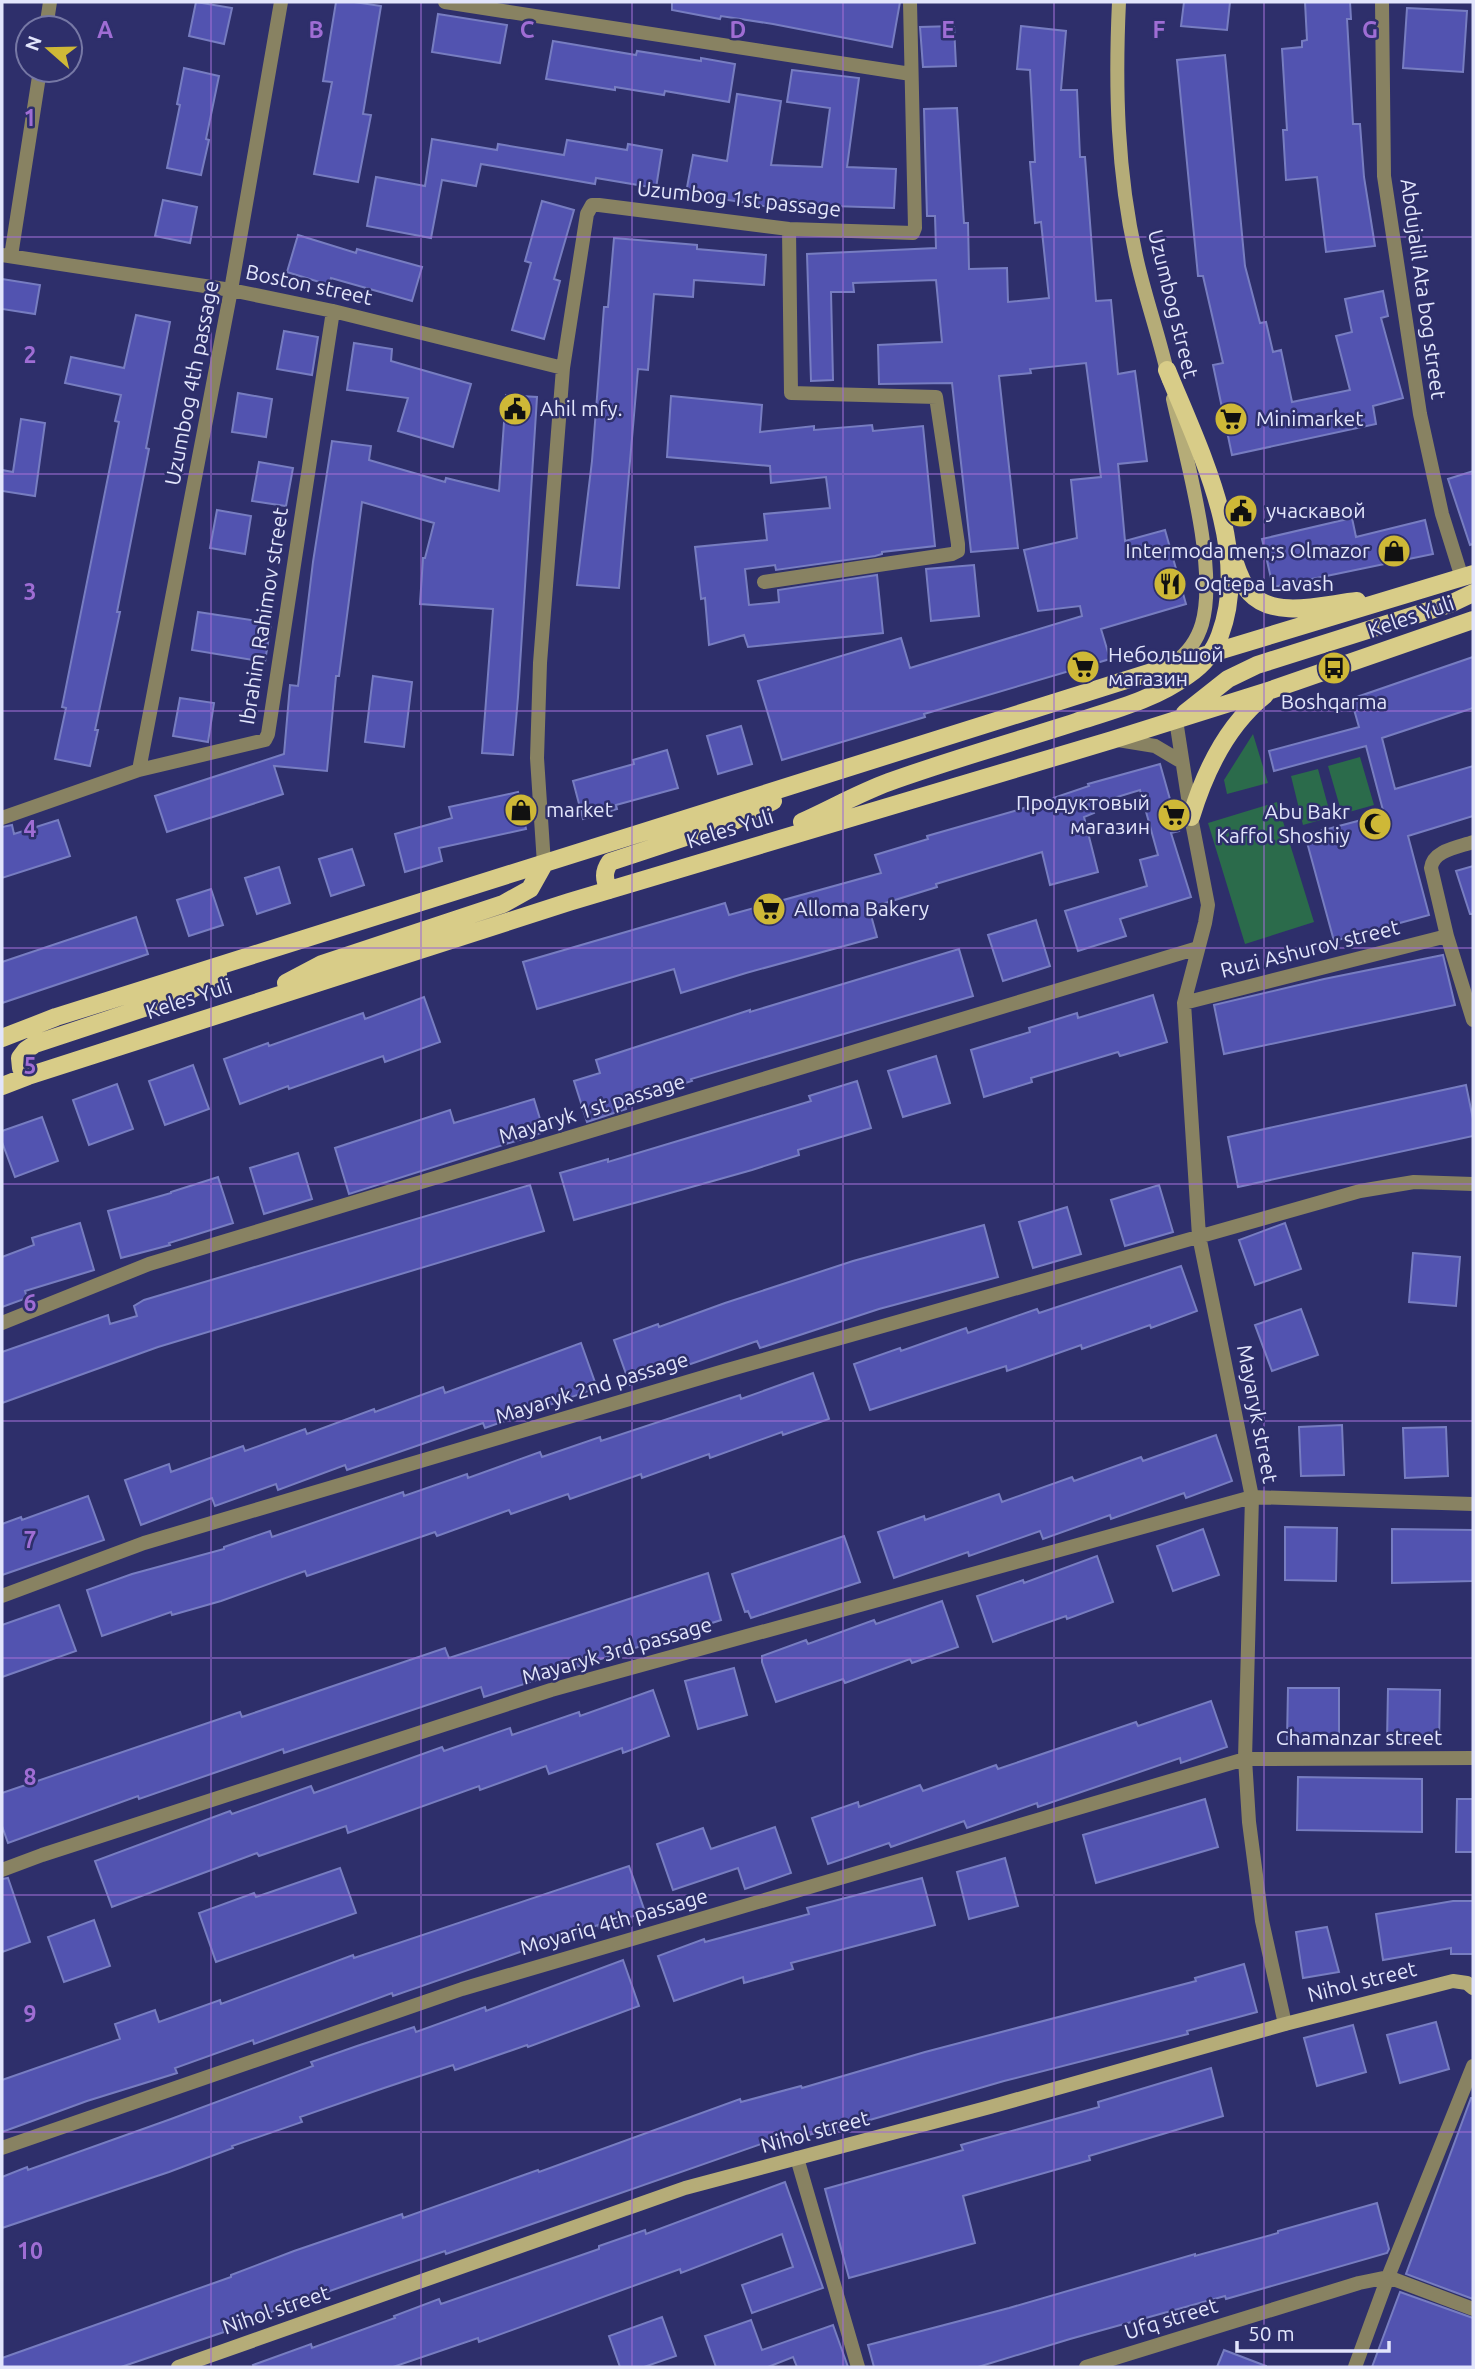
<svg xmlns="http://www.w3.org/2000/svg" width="1475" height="2369" font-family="Ubuntu,sans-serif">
<rect width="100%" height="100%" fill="#2e2f6b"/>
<path fill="#2b6b4b" d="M1253,734l15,49 -41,11 -3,-14z
M1360,757l14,48 -32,9 -14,-48z
M1318,769l13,48 -28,8 -12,-49z
M1277,802l37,120 -69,22 -37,-121z"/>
<path fill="#5253b0" stroke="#777dc1" stroke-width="2" d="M196,2l36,6 -8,36 -35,-8z
M336,2h18l27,4 -18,108 8,1 -13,67 -44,-8 18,-92 -9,-1z
M672,2h228l-8,45 -119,-23 -52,-8 -1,3 -48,-9z
M1184,2h46l-3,28 -46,-4z
M1305,2h45l1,17h-4l6,105h7l4,53 11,69 -49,6 -9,-75 -31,3 -3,-50h4l-5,-81 20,-2v-6l5,-1z
M1407,8l60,3 -4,61 -60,-4z
M438,14l69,11 -7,38 -68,-11z
M954,26l2,40 -33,1 -3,-40z
M1021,26l45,5 -5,59h16l3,67h5l11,144 15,-1 7,74 17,-3 12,90 -29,3 7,77 40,-11 21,74 -85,25 9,30 -186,55 1,3 -143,43 -24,-79 143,-43 9,30 172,-52 -2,-10 -42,5 -14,-61 53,-12 -6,-58 30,-3 -15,-114 -56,6 1,4 -32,3 19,172 -47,4 -19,-169 -73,1 -1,-39 64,-3 -6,-62 -83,3 1,9h-23l2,88 -22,1 -4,-127 129,-6 -1,-32h-8l-3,-107 33,-1 7,115h4l1,46 38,-1 1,34 41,-4 -8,-76 -6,1 -5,-61h5l-5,-92 -13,-1z
M553,41l83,14 1,-4 64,10v-3l34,6 -6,38 -64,-11 -1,4 -49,-8v3l-69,-11z
M1225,55l20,211 15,57 6,-1 7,30 8,-2 11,52 58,-12 -14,-54 16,-4 -7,-33 38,-8 5,25 -7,2 22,80 -30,8 3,18 -144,31 -19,-90 10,-2 -20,-87h-5l-21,-216z
M184,68l35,8 -13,63 3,1 -8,35 -34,-7 13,-63 -3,-1z
M792,70l67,8 -12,89 49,2 -2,39 -124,-4v3l-84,-14 7,-38 34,6 10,-67 44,7 -10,64 51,2 8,-59 -43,-6z
M432,139l65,11 1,-6 66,11 3,-15 60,10 1,-6 34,6 -6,38 -60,-10 -1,6 -114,-20 -5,22 -34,-6 -11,58 -64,-12 9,-49 49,9z
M163,200l34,7 -7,36 -35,-7z
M542,201l32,9 -20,69 6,2 -16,58 -32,-9 19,-67 -6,-2z
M298,235l58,18 1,-4 65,18 -10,34 -81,-23 -2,7 -42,-13z
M614,238l83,7v4l69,6 -2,30 -70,-5 -1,17 -39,-3 -6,76 -10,-1 -19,219 -42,-3 15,-124 12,-154h4z
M2,279l38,6 -5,29 -33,-5z
M136,315l34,7 -24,126 3,1 -32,163h3l-25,118h3l-8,36 -35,-7 11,-51 -4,-1 57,-285 -4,-1 6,-26 -56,-12 6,-26 53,11z
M284,331l34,6 -6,38 -35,-6z
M354,343l38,6 -1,12 80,23 -18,63 -55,-16 10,-33 -61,-8z
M238,393l34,6 -6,38 -34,-5z
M506,395l31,2 -19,300 -5,58 -31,-2 11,-144 -73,-5 3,-46h2l9,-35 -72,-21 -23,174h-3l-9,95 -53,-5 9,28 -116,38 -12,-36 129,-42 6,-69 8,1 15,-124 19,-121 39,5 -2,14 76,22 1,-4 53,13z
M671,396l91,9 -2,27 54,-6v4l58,-5 1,6 50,-5 12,120 -53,6v2l-7,2 -99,14 -1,-5 -30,4 4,36 30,-3 -1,-12 99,-15 6,58 -135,14 -4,-12 -35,10 -4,-47 -4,1 -6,-52 72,-7 -3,-26 66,-6 -4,-31 -55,6 -1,-17 -103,-9z
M21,419l24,4 -10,73 -33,-5v-21l11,2z
M259,462l34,6 -7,38 -34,-5z
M1473,471v73l-3,1 -22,-66z
M217,510l34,6 -6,38 -35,-6z
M1352,518l4,19 69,-17 8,34 -160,33 -11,-48z
M974,565l5,51 -48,5 -5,-52z
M198,612l73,11 -6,39 -73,-12z
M1473,657v51l-91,30 13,51 78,-23v50l-65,20 21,79 -95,26 -29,-106 79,-21 -18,-68 -92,25 -5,-20 90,-24 -8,-28z
M373,676l39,6 -8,65 -39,-5z
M180,698l34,5 -6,39 -35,-6z
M741,726l11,38 -34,10 -11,-38z
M667,750l11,38 -62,17 1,4 -34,10 -10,-38 61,-17 -1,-4z
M1160,764l19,67 -8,2 20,64 -71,22 6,17 -48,15 -13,-40 82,-25 -7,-26 18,-5 -18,-65 -49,15 3,8 -10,4 14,55 -48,13 -8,-33 -106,32 1,3 -68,21 8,29 -131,36 -65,20 -7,-24 -137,40 -14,-47 202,-59 4,12 152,-42 -6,-18 53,-16 -1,-3 91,-26 71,-24 -1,-2z
M518,792l8,37 -87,19 3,13 -37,11 -10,-38 57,-16 -3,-11z
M58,820l12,36 -68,22v-51l10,-2 2,9z
M352,849l12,36 -33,11 -12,-37z
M1473,866v48h-3l-14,-43z
M279,867l11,36 -33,11 -12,-36z
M211,889l12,36 -34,11 -12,-36z
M136,917l12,37 -146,49v-41z
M1036,920l14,46 -47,15 -15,-46z
M959,949l14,47 -282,83 1,2 -68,21 2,7 -39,13 -13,-41 26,-8 -4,-13 154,-50v2z
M1443,955l12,50 -231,49 -10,-49 110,-26z
M1153,995l14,47 -47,14 -2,-4 -87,26 1,4 -48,15 -13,-47 59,-18 -1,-4 48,-15 1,5z
M424,997l16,45 -55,20 -2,-6 -94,33 -1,-3 -48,18 -16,-45 44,-16 1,3 94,-33 2,6z
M936,1056l14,47 -47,14 -15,-46z
M193,1065l16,44 -44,16 -16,-44z
M857,1081l14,47 -73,22 1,5 -47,15 -178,50 -14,-47 48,-14v3l203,-61 -2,-5z
M117,1084l16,45 -44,16 -16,-45z
M1466,1085l7,34v17l-235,51 -10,-50z
M534,1099l10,33 -195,62 -14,-46 115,-38 4,13z
M42,1117l16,44 -43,16 -13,-35v-11z
M298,1153l14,46 -48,15 -14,-46z
M218,1177l15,46 -64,20 1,2 -49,13 -13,-47 63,-18v-1z
M530,1185l14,46 -386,116 -156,56v-51l106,-37 2,9 27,-8 -3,-10 10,-6z
M1159,1185l14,47 -48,14 -14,-46z
M1067,1207l14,47 -48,14 -14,-46z
M80,1223l14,47 -69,21 2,7 -25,9v-50l32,-12 -2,-7z
M1285,1223l16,46 -46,16 -16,-45z
M984,1225l14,52 -119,32 -119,39 -3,-7 -127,44 -16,-45 44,-16 1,3 66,-24 128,-42z
M1413,1253l47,4 -4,49 -47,-4z
M1181,1266l16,45 -46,17 -1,-3 -68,24 -1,-4 -74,26 -1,-5 -136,44 -16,-46 46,-16 1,3 65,-23 2,5 69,-24 2,4z
M1301,1309l17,46 -46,16 -17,-46z
M581,1343l16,45 -112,40 -2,-5 -136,47 -2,-5 -67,25 -2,-6 -61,22 -3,-8 -71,27 -16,-45 44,-16 2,8 72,-26 2,5 60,-22 2,5 67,-25 1,3 68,-25 2,6z
M813,1373l16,46 -46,16 -1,-3 -72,26 -1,-4 -67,24 -1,-4 -71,25 -2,-5 -57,20 -2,-4 -72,26 -2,-4 -128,44 -2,-5 -84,30 -49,14 -1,-3 -69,24 -15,-46 45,-16 92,-25v-2l46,-16 2,6 131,-45 1,4 63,-22 1,4 72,-26 2,5 58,-20 1,4 139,-46 1,4z
M1342,1425l2,50 -43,1 -2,-49z
M1446,1427l2,49 -43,2 -2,-50z
M1216,1435l16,46 -46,17 -2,-5 -73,26 -1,-4 -67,24 -3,-8 -71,25 -1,-4 -74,26 -16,-46 46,-16 1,4 74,-26 3,8 70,-25 2,4 67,-24 2,4z
M88,1496l16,44 -102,35v-51l19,-7 1,3z
M1285,1527l52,1 -1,53 -51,-1z
M1203,1529l16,46 -46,16 -16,-45z
M1392,1529l81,1v51l-81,2z
M844,1536l16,46 -109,36 -3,-7 -3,1 -13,-38z
M1097,1556l16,46 -46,17 -1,-3 -73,26 -16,-46 46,-16 1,3z
M708,1573l13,47 -237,77 -3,-10 -197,66 -1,-4 -144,50 -1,-3 -130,47 -6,-17v-33l238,-81 2,5 203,-69 4,10z
M942,1601l16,46 -46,16 -2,-4 -65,24 -2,-4 -67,23 -14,-40v-6l44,-16 2,4 66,-24 2,4z
M59,1605l17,46 -74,26v-52z
M734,1668l13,47 -49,14 -13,-48z
M1288,1688h51v53h-52z
M1388,1689l52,1 -1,53 -52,-1z
M653,1690l16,46 -46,17 -1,-5 -73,26 -3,-8 -66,24 -1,-4 -131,47 -2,-7 -87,30 -2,-3 -145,54 -17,-46 135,-50 2,3 79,-28 3,7 128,-46 2,4 66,-23 2,7 67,-23 1,4z
M1211,1701l16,46 -46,16 -1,-5 -142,49 -1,-4 -70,25 -3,-7 -73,26 -2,-4 -61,21 -16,-46 46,-16 1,5 61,-22 3,6 73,-26 2,4 138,-47 2,4z
M1298,1777l124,2v53l-125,-2z
M1205,1799l13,48 -122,36 -13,-48z
M1457,1799h16v53h-17z
M775,1827l16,46 -46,16 -7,-21 -65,22 -16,-46 46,-16 8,21z
M1005,1858l13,48 -49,13 -12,-47z
M629,1866l16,46 -46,16 -1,-3 -205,71 -1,-3 -138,51 -1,-4 -78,28 2,5 -90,28 -85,31v-52l118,-41 -5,-15 40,-14 4,12 61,-22 1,4 132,-49 1,3z
M340,1868l16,45 -140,49 -17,-49 55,-20 2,4z
M8,1878l22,64 -28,10v-73z
M922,1878l13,47 -144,38 2,6 -49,14 -1,-6 -69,24 -16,-45 46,-17 1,3 104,-28 -2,-6z
M1453,1901h20v53h-22v-6l-68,12 -7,-46z
M94,1920l16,46 -46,16 -16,-45z
M1327,1927l12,45 -36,6 -7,-46z
M623,1960l16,46 -111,41 -1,-2 -72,25 -2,-5 -69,23 -84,29 2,5 -70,24 1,2 -64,24 -167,56v-51l25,-10 1,3 143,-51 142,-53 -2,-4 46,-16 57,-19 2,5 69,-25 1,4z
M1244,1964l13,48 -70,19 1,3 -184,47 -179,52 -1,-2 -59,15 -1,-3 -318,111 -1,-3 -73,25 -149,53 1,3 -103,35h-119v-9l229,-81v-2l63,-24 108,-37 1,4 135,-48 1,2 201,-73 1,3 60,-16 1,2 123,-36 271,-71 -1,-3z
M1436,2022l13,47 -49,14 -13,-48z
M1353,2025l13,47 -49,14 -13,-48z
M1211,2068l12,48 -134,40 1,4 -127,36 12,47 -126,35 -24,-89 138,-39 -2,-5 138,-38 -1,-5z
M1471,2098h2v201l-67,-25z
M785,2182l38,106 -71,25 -10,-28 51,-18 -11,-33 -101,39 -1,-4 -201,73 -1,-4 -85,29h-139l-1,-2 58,-21 1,4 83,-30 -1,-2 45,-17 2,5 158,-55v-3l46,-16 1,4z
M1377,2203l12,46 -2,4 -161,46 -1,-3 -155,43 -92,28h-104l-6,-22 141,-37 186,-54v2l83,-23v-2z
M1400,2292l73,26v49h-101z
M662,2317l14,39 -32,11h-24l-11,-31z
M751,2320l11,30 71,-25 15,42h-51l-4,-10 -25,10h-52l-11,-31z
M1224,2350l42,16v1h-49z"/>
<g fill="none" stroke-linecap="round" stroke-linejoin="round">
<path stroke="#888262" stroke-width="14" d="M445,2l466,72
M1382,2l2,174 36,238 22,100 20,64
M46,28l4,-26
M2,255l229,35 102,21 230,57
M11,256l29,-186
M764,582l188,-28 6,-3v-7l-22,-147 -145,-4 -2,-164
M1176,720l15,97 17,88 -3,18 -21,80 15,233 53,261 -7,262 4,63 13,99 23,103
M1118,740l37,6 27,16
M139,770l92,-480 50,-288
M2,818l137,-48 126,-30 3,-6 65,-423
M1473,842c-14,5 -40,8 -42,26l16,68 26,84
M544,864l-7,-106 3,-95 23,-295 24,-154 5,-9h7l190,24 124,4 2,-5 -5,-226
M1184,1003l263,-67
M2,1323l147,-59 1049,-316
M2,1596l142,-53 580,-172 636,-180 54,-9 59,2
M2,1870l40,-15 509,-165 701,-193 221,7
M2,2148l460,-159 783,-230 228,-1
M797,2158l61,209
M1388,2277l85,32
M1086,2367l273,-84 29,-6
M1355,2367l33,-90 85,-211"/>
<path stroke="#b5ac78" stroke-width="14" d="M1119,2c-4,85 -2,170 17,254 9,42 24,82 33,124
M1173,399c13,59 45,169 29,225 -5,17 -14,29 -28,39
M178,2367l507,-179 305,-81 295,-83 168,-43 14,2 6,5"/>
<path stroke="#d8cc88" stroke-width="18" d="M1233,557c4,12 8,26 17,36 25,27 75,11 107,8
M1185,713l43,-34 29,-14 193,-61 23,-11
M1191,817c14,-46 36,-92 74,-122
M802,822c29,-13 57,-29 87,-40 61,-22 125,-40 187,-60 37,-12 80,-23 112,-47 15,-10 26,-23 32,-40 32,-84 -22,-188 -53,-265
M609,890c-5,-11 -6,-18 1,-28l124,-41 39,-20
M286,983l36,-19 181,-60 27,-15 14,-25
M2,1038l54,-21 1156,-364 261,-79
M28,1076l-7,-8 -1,-10 6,-8 9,-6 142,-47 41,-22
M2,1086l26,-10 541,-174 543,-162 159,-50 202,-70"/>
</g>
<path fill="none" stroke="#9f6dd4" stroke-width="2" stroke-opacity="0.55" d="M211,2v2365M421,2v2365M632,2v2365M843,2v2365M1054,2v2365M1264,2v2365M2,237h1471M2,474h1471M2,711h1471M2,948h1471M2,1184h1471M2,1421h1471M2,1658h1471M2,1895h1471M2,2132h1471"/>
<defs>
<symbol id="civic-disc" viewBox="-11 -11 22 22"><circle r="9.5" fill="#ceb837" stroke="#2e2f6b"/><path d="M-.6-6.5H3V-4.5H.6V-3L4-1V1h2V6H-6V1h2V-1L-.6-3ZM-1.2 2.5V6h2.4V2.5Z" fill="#111"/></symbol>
<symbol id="supermarket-disc" viewBox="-11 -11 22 22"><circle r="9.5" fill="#ceb837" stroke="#2e2f6b"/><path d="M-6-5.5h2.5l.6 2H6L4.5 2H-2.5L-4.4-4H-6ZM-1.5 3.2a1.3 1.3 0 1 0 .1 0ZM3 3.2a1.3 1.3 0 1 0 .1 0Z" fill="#111"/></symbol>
<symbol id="shop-disc" viewBox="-11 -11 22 22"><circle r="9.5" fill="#ceb837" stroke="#2e2f6b"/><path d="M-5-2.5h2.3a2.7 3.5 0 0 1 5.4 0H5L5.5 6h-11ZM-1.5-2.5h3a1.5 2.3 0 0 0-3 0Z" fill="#111"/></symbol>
<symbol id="restaurant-disc" viewBox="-11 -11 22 22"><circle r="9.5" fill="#ceb837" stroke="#2e2f6b"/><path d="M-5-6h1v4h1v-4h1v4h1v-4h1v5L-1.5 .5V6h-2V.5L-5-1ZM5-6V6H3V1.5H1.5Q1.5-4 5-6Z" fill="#111"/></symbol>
<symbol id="bus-disc" viewBox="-11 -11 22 22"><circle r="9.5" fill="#ceb837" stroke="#2e2f6b"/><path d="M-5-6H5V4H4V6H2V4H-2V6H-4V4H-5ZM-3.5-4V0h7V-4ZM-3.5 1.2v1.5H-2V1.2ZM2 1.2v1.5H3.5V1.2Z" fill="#111"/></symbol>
<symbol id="mosque-disc" viewBox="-11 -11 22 22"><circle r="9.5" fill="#ceb837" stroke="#2e2f6b"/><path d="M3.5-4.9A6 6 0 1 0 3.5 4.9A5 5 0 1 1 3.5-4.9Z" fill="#111"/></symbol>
</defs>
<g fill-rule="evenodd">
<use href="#civic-disc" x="496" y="390" width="38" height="38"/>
<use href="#supermarket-disc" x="1212" y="400" width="38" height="38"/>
<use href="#civic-disc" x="1222" y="492" width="38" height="38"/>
<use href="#shop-disc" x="1375" y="532" width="38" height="38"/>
<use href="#restaurant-disc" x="1151" y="565" width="38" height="38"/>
<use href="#supermarket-disc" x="1064" y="648" width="38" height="38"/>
<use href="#bus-disc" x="1315" y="649" width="38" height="38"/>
<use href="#shop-disc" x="502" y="791" width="38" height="38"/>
<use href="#supermarket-disc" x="1155" y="796" width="38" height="38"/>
<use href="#mosque-disc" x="1356" y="805" width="38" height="38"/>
<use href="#supermarket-disc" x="750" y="890" width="38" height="38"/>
</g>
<g text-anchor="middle" stroke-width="5" stroke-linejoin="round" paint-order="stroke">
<g font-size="21" fill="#e2e5fc" stroke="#2e2f6b">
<text transform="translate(739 199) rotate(6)" y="7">Uzumbog 1st passage</text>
<text transform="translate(309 285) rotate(12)" y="7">Boston street</text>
<text transform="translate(1423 289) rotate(82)" y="7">Abdujalil Ata bog street</text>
<text transform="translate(1173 304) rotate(76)" y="7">Uzumbog street</text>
<text transform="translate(192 383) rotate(-79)" y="7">Uzumbog 4th passage</text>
<text transform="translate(264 616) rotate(-81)" y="7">Ibrahim Rahimov street</text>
<text transform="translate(1411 617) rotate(-19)" y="7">Keles Yuli</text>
<text transform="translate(730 829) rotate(-17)" y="7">Keles Yuli</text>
<text transform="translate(1310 949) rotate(-14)" y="7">Ruzi Ashurov street</text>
<text transform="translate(189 999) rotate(-18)" y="7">Keles Yuli</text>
<text transform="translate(592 1109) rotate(-17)" y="7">Mayaryk 1st passage</text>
<text transform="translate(592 1388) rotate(-17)" y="7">Mayaryk 2nd passage</text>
<text transform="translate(1257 1414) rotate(79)" y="7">Mayaryk street</text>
<text transform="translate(617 1651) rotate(-16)" y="7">Mayaryk 3rd passage</text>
<text x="1359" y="1745">Chamanzar street</text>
<text transform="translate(614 1922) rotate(-16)" y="7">Moyariq 4th passage</text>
<text transform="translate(1362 1982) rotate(-14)" y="7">Nihol street</text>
<text transform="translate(815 2132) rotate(-15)" y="7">Nihol street</text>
<text transform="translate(276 2310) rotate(-19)" y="7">Nihol street</text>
<text transform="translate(1171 2319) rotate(-17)" y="7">Ufq street</text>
</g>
<g font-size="21" fill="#e2e5fc" stroke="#2e2f6b" text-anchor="start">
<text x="540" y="416">Ahil mfy.</text>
<text x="1256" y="426">Minimarket</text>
<text x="1266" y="518">учаскавой</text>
<text x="1370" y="558" text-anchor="end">Intermoda men;s Olmazor</text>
<text x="1194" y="591">Oqtepa Lavash</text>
<text x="1108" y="662">Небольшой<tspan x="1108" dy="24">магазин</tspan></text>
<text x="1334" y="709" text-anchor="middle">Boshqarma</text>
<text x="1150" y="810" text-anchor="end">Продуктовый<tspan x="1150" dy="24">магазин</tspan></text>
<text x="546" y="817">market</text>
<text x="1350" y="819" text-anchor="end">Abu Bakr<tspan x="1350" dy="24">Kaffol Shoshiy</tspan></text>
<text x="794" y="916">Alloma Bakery</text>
</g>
</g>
<g font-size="23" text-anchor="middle" font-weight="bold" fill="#9f6dd4" stroke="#2e2f6b" stroke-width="5" stroke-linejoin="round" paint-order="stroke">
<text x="105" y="38">A</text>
<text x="316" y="38">B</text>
<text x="527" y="38">C</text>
<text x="738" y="38">D</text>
<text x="948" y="38">E</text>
<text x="1159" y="38">F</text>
<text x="1370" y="38">G</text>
<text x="30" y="126">1</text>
<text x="30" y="363">2</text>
<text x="30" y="600">3</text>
<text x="30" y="837">4</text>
<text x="30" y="1074">5</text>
<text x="30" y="1311">6</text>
<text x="30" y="1548">7</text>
<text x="30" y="1785">8</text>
<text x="30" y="2022">9</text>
<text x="30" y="2259">10</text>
</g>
<rect width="1475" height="2369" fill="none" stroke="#e2e5fc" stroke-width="7"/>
<g transform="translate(49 49) rotate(290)"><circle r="33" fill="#2e2f6b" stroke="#7678a5" stroke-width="2"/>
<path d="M0-5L12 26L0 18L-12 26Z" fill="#ceb837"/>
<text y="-10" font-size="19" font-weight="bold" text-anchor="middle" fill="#e2e5fc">N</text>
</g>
<path d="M1237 2341v10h152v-10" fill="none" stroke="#e2e5fc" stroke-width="3.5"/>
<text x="1248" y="2341" font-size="21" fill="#e2e5fc" stroke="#2e2f6b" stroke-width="5" paint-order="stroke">50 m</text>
</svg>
